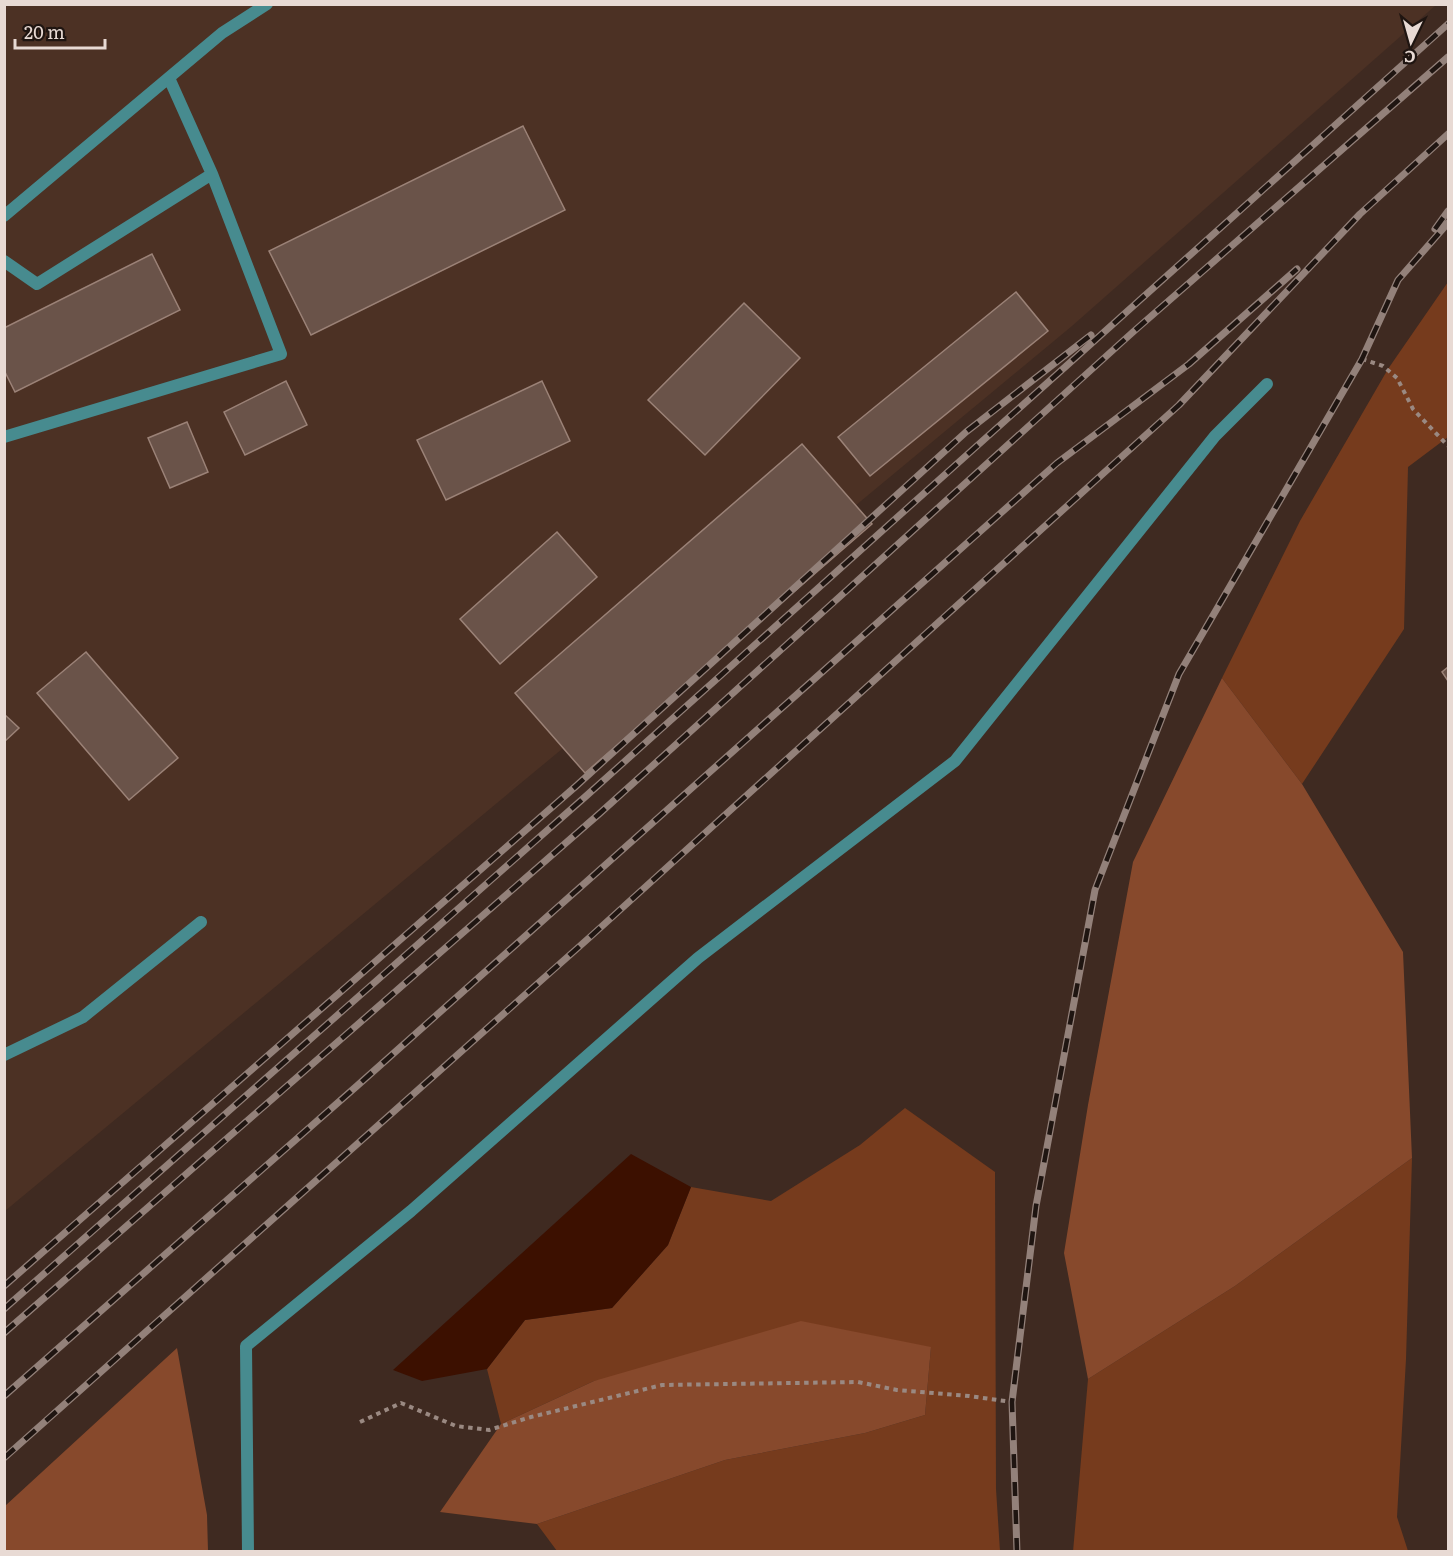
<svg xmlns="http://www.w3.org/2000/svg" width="1453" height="1556" font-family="Literata,serif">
<rect width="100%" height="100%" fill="#3f2a21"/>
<path fill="#4c3124" d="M5,5h1431l-364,321 -1067,885z"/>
<path fill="#763b1d" d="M1448,282v155l-40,30 -4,162 -102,155 -80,-106 78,-157 88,-152z
M905,1108l90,64 1,317 4,62h-443l-20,-27 188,-64 140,-27 60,-18 6,-68 -337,34 -93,43 -14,-55 38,-49 87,-12 56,-63 23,-58 80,14 89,-56z
M1412,1158l-6,201 -9,158 11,34 -335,1 15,-173 147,-93z"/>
<path fill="#87492c" d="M1222,678l80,106 101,168 9,206 -177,128 -147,93 -24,-126 24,-148 45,-243z
M801,1321l130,26 -6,68 -60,18 -140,27 -188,64 -97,-12 61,-88 93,-43z
M177,1348l30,167 1,36h-203v-45z"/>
<path fill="#3c1000" d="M631,1154l60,33 -23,58 -56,63 -87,12 -38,49 -65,12 -29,-11z"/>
<path fill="#6a5349" stroke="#9b8277" stroke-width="1.5" d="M523,126l42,84 -254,125 -42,-84z
M152,254l28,56 -165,82 -11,-22v-42z
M1016,292l32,39 -178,145 -32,-39z
M744,303l56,55 -95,97 -57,-55z
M286,381l21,44 -62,30 -21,-43z
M542,381l28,60 -124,59 -29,-60z
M187,422l21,50 -38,16 -22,-50z
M802,444l70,80 -287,249 -70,-80z
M557,532l40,45 -97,87 -40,-45z
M86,652l92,106 -49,42 -92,-107z
M1448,667v14l-6,-9z
M4,714l15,14 -15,14z"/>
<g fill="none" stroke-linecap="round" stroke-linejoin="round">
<path stroke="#9a8982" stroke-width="4" stroke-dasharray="4.5 4.5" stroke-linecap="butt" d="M1362,359l21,7 14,12 16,31 35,37
M360,1422l41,-19 55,23 33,4 42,-13 131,-32 196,-3 39,8 72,6 43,6"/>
<path stroke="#478b8f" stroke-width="12" d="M248,1552l-2,-206 165,-135 287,-253 257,-197 260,-325 52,-52"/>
<path stroke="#478b8f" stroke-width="12" d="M169,78l43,96
M4,216l218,-183 45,-29
M4,261l33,23 175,-110 69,180 -277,83
M4,1055l79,-38 118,-95"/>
<defs>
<path id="rail" d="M1435,229l13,-18
M4,1286l571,-499 391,-355 125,-97
M4,1309l581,-512 863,-773
M4,1333l595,-519 534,-482 315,-275
M4,1396l354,-311 699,-622 132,-99 108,-95
M4,1458l586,-521 589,-532 181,-191 88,-80
M1017,1552l-5,-150 24,-196 59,-316 84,-216 183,-315 36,-79 50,-57"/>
</defs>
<use href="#rail" stroke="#93817a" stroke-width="7"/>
<use href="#rail" stroke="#1f1511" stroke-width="4.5" stroke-dasharray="14" stroke-linecap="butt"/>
</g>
<rect width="1453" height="1556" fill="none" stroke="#e8dad4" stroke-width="12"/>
<g transform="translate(1411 42) rotate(185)" stroke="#1f1511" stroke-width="4.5" paint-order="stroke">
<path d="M0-4.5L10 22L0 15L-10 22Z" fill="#e8dad4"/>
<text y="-9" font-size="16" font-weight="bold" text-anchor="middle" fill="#e8dad4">С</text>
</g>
<path d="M15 39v9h90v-9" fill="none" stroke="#e8dad4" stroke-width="3"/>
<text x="24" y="39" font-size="18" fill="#e8dad4" stroke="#1f1511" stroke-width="4.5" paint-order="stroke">20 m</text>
</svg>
